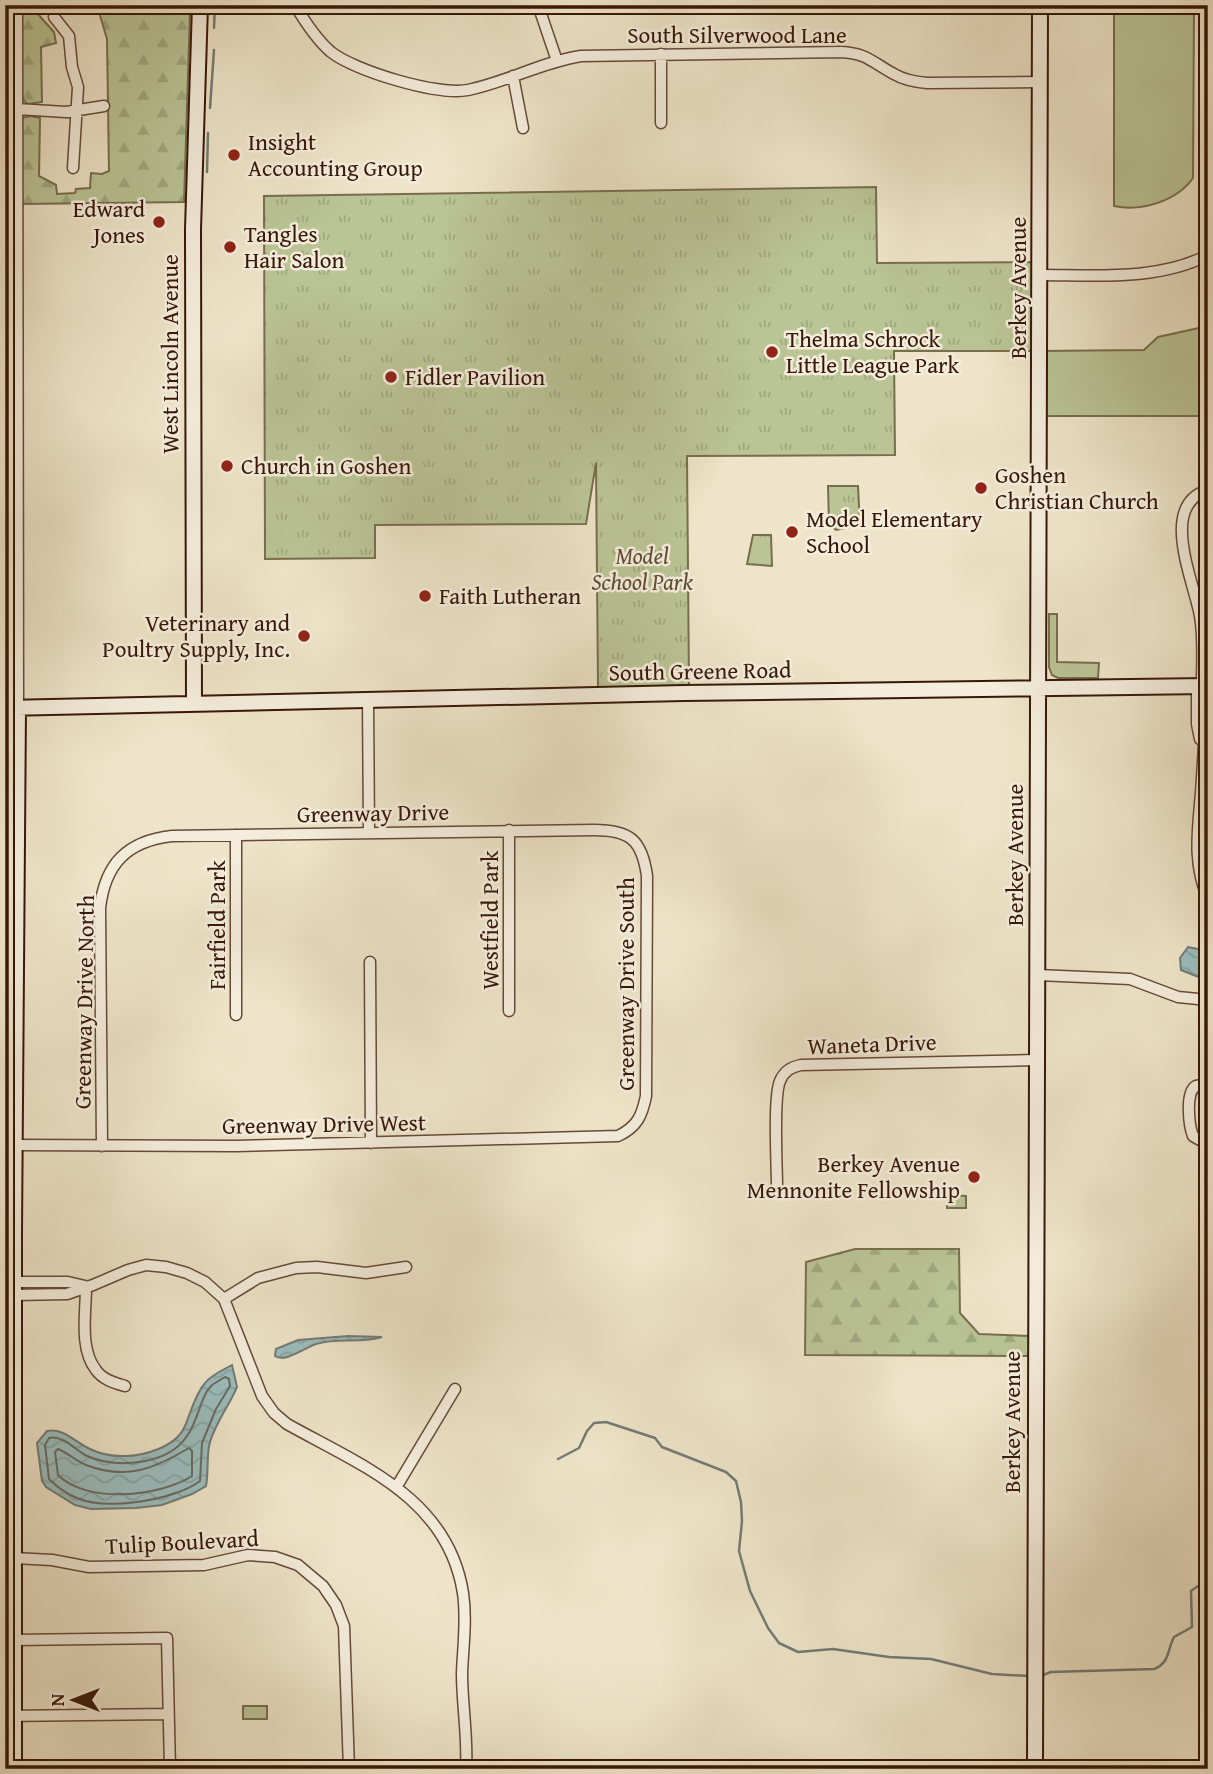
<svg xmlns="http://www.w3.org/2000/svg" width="1213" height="1774" font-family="'Gentium Book Plus',serif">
<defs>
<pattern id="forest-firs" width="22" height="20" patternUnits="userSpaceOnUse" patternTransform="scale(1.75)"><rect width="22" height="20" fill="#bac495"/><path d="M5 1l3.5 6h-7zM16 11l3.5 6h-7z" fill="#a0a87f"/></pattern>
<pattern id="park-tufts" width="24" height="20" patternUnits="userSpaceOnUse" patternTransform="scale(1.75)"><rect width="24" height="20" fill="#bac495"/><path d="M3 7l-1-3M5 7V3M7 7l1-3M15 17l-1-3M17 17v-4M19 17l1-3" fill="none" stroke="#a0a87f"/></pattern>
<pattern id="water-waves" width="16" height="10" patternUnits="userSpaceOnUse" patternTransform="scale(1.75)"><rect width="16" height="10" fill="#9bbdbe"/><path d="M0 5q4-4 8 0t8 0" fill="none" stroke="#86a2a2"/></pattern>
</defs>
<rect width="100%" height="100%" fill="#eee4c9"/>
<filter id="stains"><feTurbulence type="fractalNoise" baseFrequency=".00286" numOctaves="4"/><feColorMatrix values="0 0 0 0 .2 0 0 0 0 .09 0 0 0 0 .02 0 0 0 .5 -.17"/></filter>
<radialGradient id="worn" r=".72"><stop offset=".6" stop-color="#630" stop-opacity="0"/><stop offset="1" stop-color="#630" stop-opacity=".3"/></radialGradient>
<path fill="#bac495" stroke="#786e4e" stroke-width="2" d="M1114,5h80l-1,173c-16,23 -52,34 -79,28z
M1208,326v90h-168v-65l104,-1 14,-13z
M1049,614h8v48l42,1 -1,15h-40l-6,-3 -3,-8z"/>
<path fill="url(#forest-firs)" stroke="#786e4e" stroke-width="2" d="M21,5h16v8l17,19 2,11 -15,4 1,55 -14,2 -7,-6z
M97,5h83l10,7 -6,190 -162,2 -1,-86 10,-2 9,2 -1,58 17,9 1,9 18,-1 1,-4 14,-1 1,-15 11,1 7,-3 -2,-132z
M855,1249h104l1,64 19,21 50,2 1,20 -225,-1 1,-93z"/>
<path fill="url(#park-tufts)" stroke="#786e4e" stroke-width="2" d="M876,187l1,76 163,-1v89h-146l1,104 -208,1 2,230 -90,2 -1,-2 -2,-223 -10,61 -211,1v33l-110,1 -1,-363z
M828,486h30l2,39 -24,5 -7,-7z
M753,535h18l1,31 -25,-2z
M947,1195l19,1v12h-19z
M243,1706h24v13h-24z"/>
<path fill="url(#water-waves)" stroke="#737b75" stroke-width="2" d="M1188,947l20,4v34l-2,-5 -25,-10 -1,-12z
M348,1336l34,1c-21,7 -44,0 -66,7 -12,4 -31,19 -41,12l1,-7 22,-9z
M232,1365l5,22c-8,19 -21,35 -27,55 -4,14 -1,30 -4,44l-14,8 -30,11 -26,3 -45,1 -16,-4 -29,-18 -4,-6 -5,-38 10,-12c18,-3 27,11 43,18 10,5 22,7 32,7 20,1 53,-9 62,-28 7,-15 10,-32 21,-45 6,-8 18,-13 27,-18z"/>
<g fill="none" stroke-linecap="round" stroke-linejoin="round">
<path stroke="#696a62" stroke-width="2" d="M225,1377l4,2 1,7 -14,23 -14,34 -2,38c-25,19 -93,30 -123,17 -10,-4 -20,-11 -28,-19l-4,-34 4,-7c14,-3 26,12 38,18 30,13 81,9 100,-20 10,-14 12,-31 20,-45l5,-6z
M189,1448l3,3v25c-33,21 -105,28 -134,-1l-3,-23 3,-3c10,4 18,12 28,16 41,16 69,3 103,-17z"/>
<path stroke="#737b75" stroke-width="2.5" d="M214,28l1,-23
M210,108l4,-58
M207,172l1,-39
M558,1459l21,-11 8,-17 7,-8 12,-1 49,16 7,9 64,25 10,9 5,21 1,19 -3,30 11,40 18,37 11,15 19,9 35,-3 56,8 42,2 61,15 37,2
M1043,1675l8,-3 103,-3c16,-6 13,-19 20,-32l18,-10 -1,-36 10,-7 7,-1"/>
<defs>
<path id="street" d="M17,5l1,703
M295,5c10,17 21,34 36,47 24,19 107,44 137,38 39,-8 74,-28 113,-34l260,-4c26,1 32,11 53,22 10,6 22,8 33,9l113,-1
M538,5l19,56
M54,17l15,19 3,31 6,20 -5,81
M661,54v69
M513,76l10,52
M17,109l49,3 38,-6
M1040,275c55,0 118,6 168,-20
M1197,686v38l3,15
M1202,686c0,-23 2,-48 -2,-70 -6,-35 -42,-111 8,-126
M1206,686c0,30 -2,61 -4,91 -2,45 -12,79 6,122
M368,699l1,134
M509,830v181
M236,835v180
M5,891h11
M370,962l1,181
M1037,975l93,4 48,18 30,3
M1208,1085c-3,0 -9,0 -12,1 -11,6 -7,40 -3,50l7,4h8
M15,1145l221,1 382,-10c19,-9 24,-20 28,-40l1,-220c-5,-36 -17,-46 -53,-46l-422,6c-45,5 -67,28 -72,72l2,238
M777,1187c0,-22 -4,-90 3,-106 4,-10 11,-14 21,-16l235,-5
M14,1282h54l17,4
M86,1287c0,25 -7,62 10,83 7,10 19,13 29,16
M14,1295l53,-1 26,-9 35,-15 18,-5 20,2 21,6 18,9 19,17 38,97 12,17 13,11c75,42 161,74 176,169 4,27 0,54 -1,80 0,32 6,64 4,96
M224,1299l34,-21 38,-10 21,-1 49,6 40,-6
M397,1486l58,-97
M14,1558l38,2 37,7 115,-2 44,-10 27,2 23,8 25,21 13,19 8,21 5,143
M14,1640l153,-2 3,131
M5,1716l163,-2"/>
<path id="secondary" d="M194,703l-1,-474 7,-224
M5,708l679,-15 524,-7
M14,1769v-538l4,-523
M1035,1769l5,-1764"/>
</defs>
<use href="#street" stroke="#654a38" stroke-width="13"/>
<use href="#secondary" stroke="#371707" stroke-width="18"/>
<use href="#street" stroke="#f4eddc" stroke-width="10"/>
<use href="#secondary" stroke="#f4eddc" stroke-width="14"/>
</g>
<g fill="#8f2418" stroke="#f4eddc" stroke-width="2.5">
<circle cx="234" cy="155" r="7"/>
<circle cx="159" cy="222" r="7"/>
<circle cx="230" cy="247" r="7"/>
<circle cx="772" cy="352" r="7"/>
<circle cx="391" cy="377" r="7"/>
<circle cx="227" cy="466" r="7"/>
<circle cx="981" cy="488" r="7"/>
<circle cx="792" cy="532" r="7"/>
<circle cx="425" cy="596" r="7"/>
<circle cx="304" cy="636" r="7"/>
<circle cx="974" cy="1177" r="7"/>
</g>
<g text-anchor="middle" stroke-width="5" stroke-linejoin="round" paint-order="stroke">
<g font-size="23" fill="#371707" stroke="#f4eddc">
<text x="737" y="43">South Silverwood Lane</text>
<text transform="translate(1018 288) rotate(-90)" y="8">Berkey Avenue</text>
<text transform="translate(170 354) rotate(-90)" y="8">West Lincoln Avenue</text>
<text transform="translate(700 671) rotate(-1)" y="8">South Greene Road</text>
<text transform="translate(373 813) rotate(-1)" y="8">Greenway Drive</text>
<text transform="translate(1015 855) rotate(-90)" y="8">Berkey Avenue</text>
<text transform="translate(490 920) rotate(-90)" y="8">Westfield Park</text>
<text transform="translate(217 925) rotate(-90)" y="8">Fairfield Park</text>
<text transform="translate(626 984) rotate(-90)" y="8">Greenway Drive South</text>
<text transform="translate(84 1002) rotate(-89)" y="8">Greenway Drive North</text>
<text transform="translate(872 1044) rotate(-2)" y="8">Waneta Drive</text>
<text transform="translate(324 1124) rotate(-1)" y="8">Greenway Drive West</text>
<text transform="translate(1012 1422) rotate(-90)" y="8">Berkey Avenue</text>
<text transform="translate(182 1542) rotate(-3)" y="8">Tulip Boulevard</text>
</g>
<g font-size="23" fill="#371707" stroke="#f4eddc" text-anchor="start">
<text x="248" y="150">Insight<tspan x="248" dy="26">Accounting Group</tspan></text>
<text x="145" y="217" text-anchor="end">Edward<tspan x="145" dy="26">Jones</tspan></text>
<text x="244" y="242">Tangles<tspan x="244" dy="26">Hair Salon</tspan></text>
<text x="786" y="347">Thelma Schrock<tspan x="786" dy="26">Little League Park</tspan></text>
<text x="405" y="385">Fidler Pavilion</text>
<text x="241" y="474">Church in Goshen</text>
<text x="995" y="483">Goshen<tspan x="995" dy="26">Christian Church</tspan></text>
<text x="806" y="527">Model Elementary<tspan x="806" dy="26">School</tspan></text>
<text x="439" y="604">Faith Lutheran</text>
<text x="290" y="631" text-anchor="end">Veterinary and<tspan x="290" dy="26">Poultry Supply, Inc.</tspan></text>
<text x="960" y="1172" text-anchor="end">Berkey Avenue<tspan x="960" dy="26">Mennonite Fellowship</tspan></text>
</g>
<g font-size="23" font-style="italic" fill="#5e4b32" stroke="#f4eddc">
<text x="642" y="564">Model<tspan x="642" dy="26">School Park</tspan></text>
</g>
</g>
<rect width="1213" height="1774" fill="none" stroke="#eee4c9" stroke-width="28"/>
<rect x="7" y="7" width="1199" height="1760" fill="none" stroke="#371707" stroke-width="3.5"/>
<rect x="14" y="14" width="1185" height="1746" fill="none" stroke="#371707" stroke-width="2"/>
<g transform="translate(74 1700) rotate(270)" stroke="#f4eddc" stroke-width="5" paint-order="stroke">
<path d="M0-5L12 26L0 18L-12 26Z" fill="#371707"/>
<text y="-10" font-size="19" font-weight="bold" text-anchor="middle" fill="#371707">N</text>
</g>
<rect width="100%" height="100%" filter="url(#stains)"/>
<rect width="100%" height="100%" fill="url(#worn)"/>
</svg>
